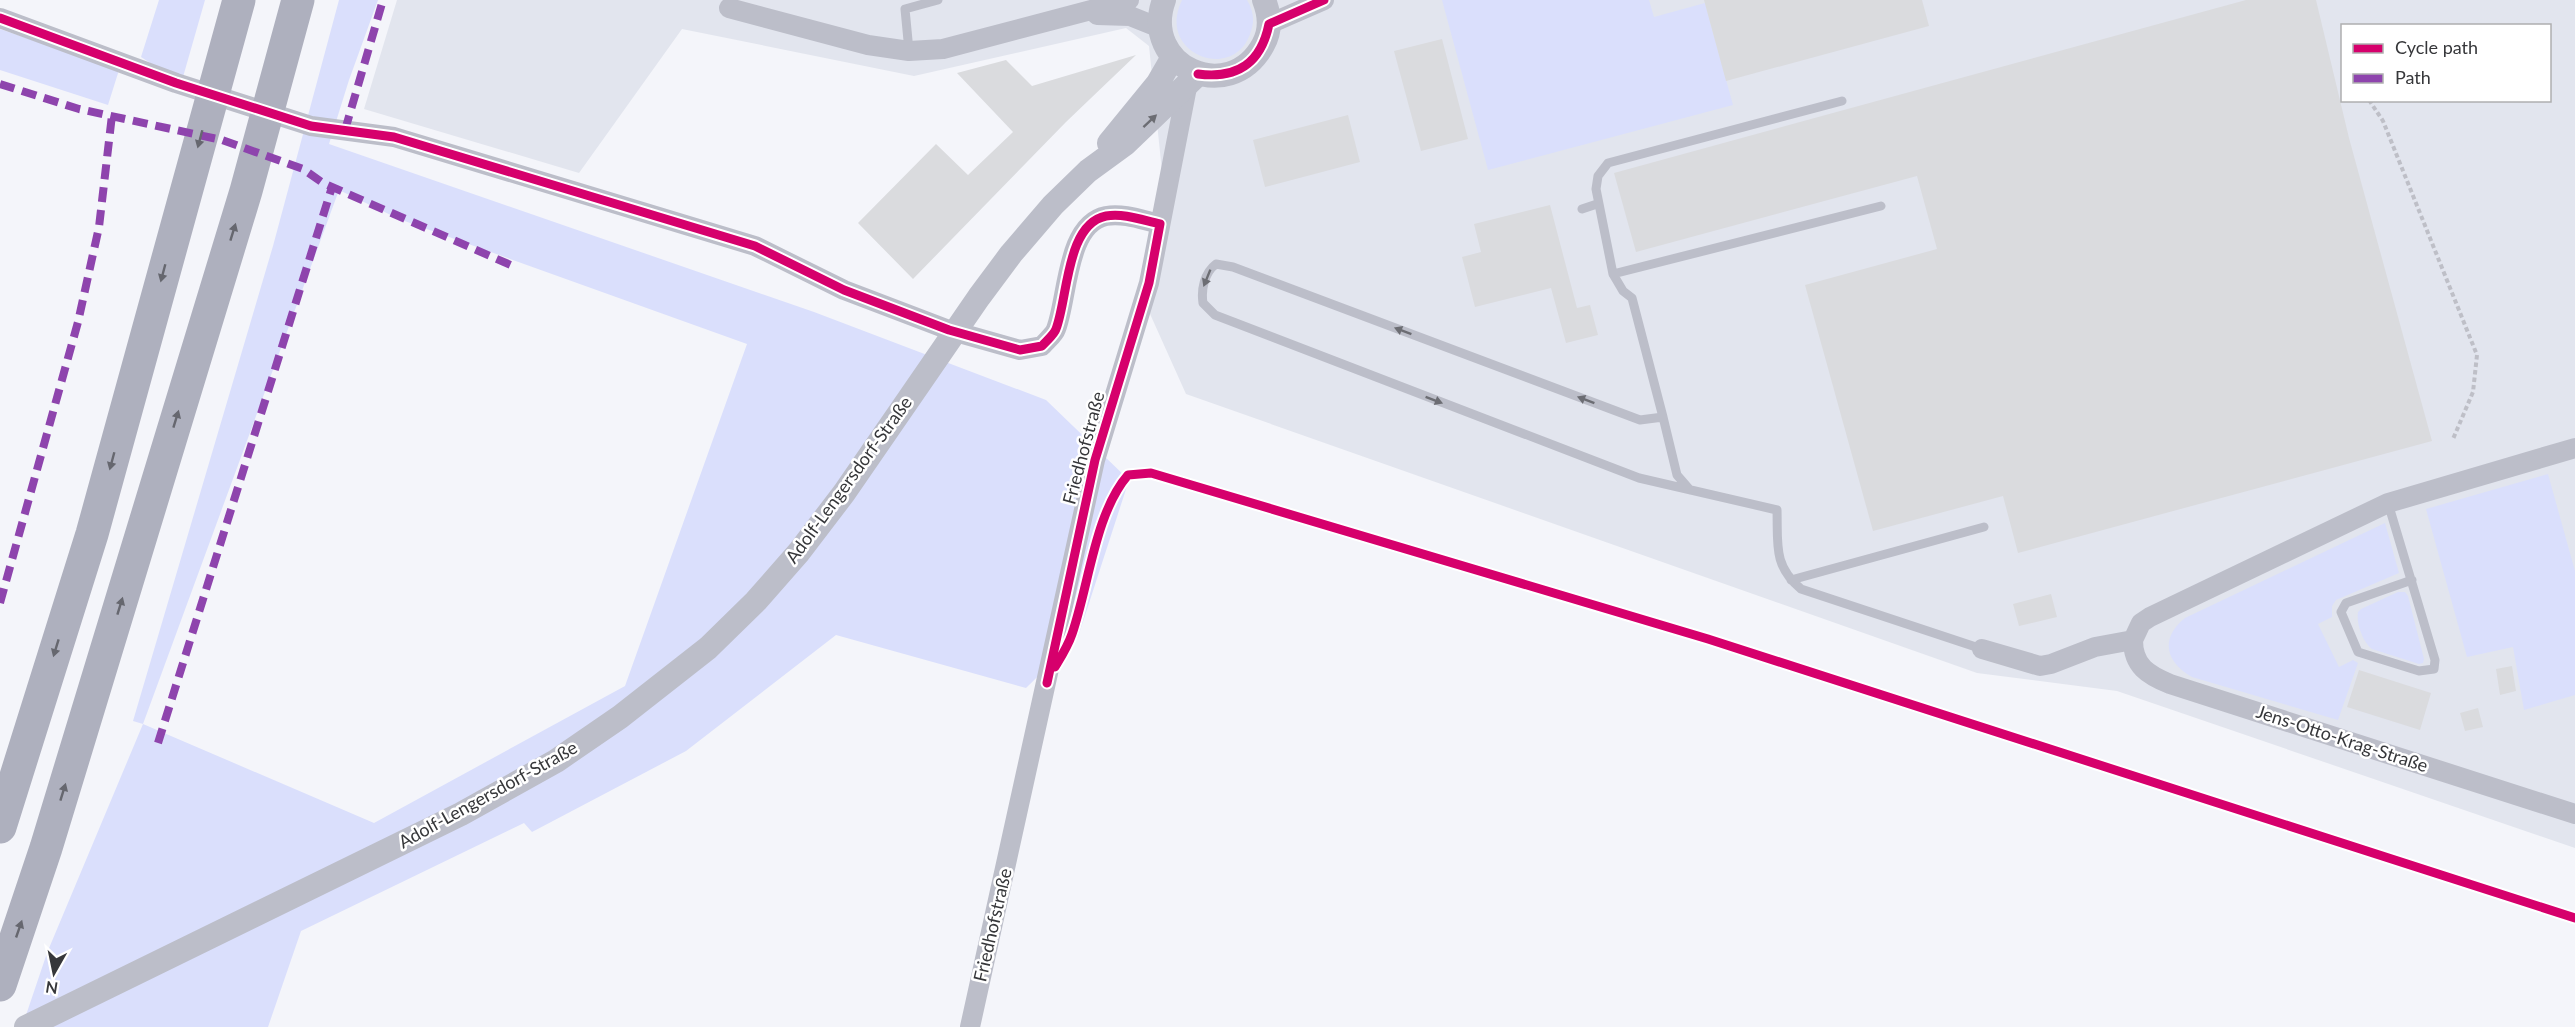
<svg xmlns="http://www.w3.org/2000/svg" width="2575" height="1027" font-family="Lato,sans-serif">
<rect width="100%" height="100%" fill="#f4f5fa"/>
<path fill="#e2e5ee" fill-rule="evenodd" d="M397,0h2178v848l-458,-157 -140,-18 -791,-279 -40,-89 22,-76 -19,-183 -23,-18 -212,48 -232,-47 -103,144 -215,-64zM2342,26h208v74h-208z"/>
<path fill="#dadffc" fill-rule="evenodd" d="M159,0h46l-22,77 -22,-7 -20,-13z
M339,0h39l-29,80 -20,64 485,168 232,88 83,80 -51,157 -52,51 -190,-53 -150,116 -154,81 -8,-9 -223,108 -33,96h-246l25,-74 96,-229 -10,-3 140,-475zM339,190l60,29 348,125 -122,342 -251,137 -231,-99z
M1182,0h65c6,10 8,20 4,31 -15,53 -96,24 -69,-31z
M1442,0h207l5,17 51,-14 28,102 -245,65z
M0,29l119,41 -11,35 -108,-35z
M2548,474l27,97v124l-51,15 -11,-63 -46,10 -41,-148z
M2385,523l14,50 -63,27 -4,6v11l-14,7 21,43 14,-7 5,3 -20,57 -146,-43c-27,-15 -32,-39 -7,-59z
M2398,592h7l3,4 16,63 -1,4 -4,1 -47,-15c-9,-7 -16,-25 -14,-37l3,-3z"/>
<path fill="#dadbde" d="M1704,0h218l7,26 -203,55z
M2246,0h70l33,138 83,303 -414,112 -15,-57 -130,35 -68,-246 132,-36 -20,-73 -281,76 -22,-79z
M1442,39l26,100 -47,12 -27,-100z
M1136,55l-70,67 -153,157 -55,-56 78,-79 32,31 45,-43 -56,-59 49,-13 26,26z
M1348,115l12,47 -95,25 -12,-47z
M1550,205l27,103 13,-3 8,30 -32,8 -15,-55 -76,19 -13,-50 19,-5 -7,-28z
M2051,594l6,23 -38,9 -6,-22z
M2512,666l4,25 -16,4 -4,-26z
M2359,670l72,23 -11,37 -73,-23z
M2478,708l5,19 -18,4 -5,-18z"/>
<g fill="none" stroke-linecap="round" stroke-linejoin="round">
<path stroke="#bebfc7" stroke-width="4" stroke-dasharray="4.5 3" stroke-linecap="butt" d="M2369,100l14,21 94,234 -4,37 -20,47"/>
<path stroke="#bcbec9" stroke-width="9" d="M909,51l-4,-42 33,-9
M1582,209l15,-5
M1613,274l-17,-85 2,-13 10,-13 234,-62
M1663,417l-31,-119 -9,-7 -10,-17 268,-68
M1690,490l-13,-15 -14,-58 -23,3 -407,-153 -17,-3c-12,9 -15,26 -13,39l12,12 424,163 138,32c1,34 -4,56 24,79l181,60
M2388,503l47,157 -1,9 -15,2 -61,-19 -17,-40 5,-9 66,-23
M1791,580l193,-53"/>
<path stroke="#bcbec9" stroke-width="20" d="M729,8l139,37 41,6 34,-2 186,-49
M1097,15l33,1 30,12
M0,18l176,65 135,43 83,11 361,109 89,44 105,40 71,20 22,-4c4,-5 12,-11 14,-17 12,-31 10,-105 50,-113 18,-3 36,4 54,8
M1269,24l55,-24
M2133,640l8,-17 9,-6 238,-114 187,-55
M1982,649l58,17 11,-2 44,-17 38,-7c0,26 15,35 37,44l405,130
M970,1027l125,-567 54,-177 38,-196"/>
<path stroke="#bcbec9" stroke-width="24" d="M1164,0c-24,66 65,107 99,45 8,-14 7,-30 1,-45
M1109,143l49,-60 15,-26
M26,1027l435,-213 95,-53 64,-44 88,-69 48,-47 43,-49 45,-59 135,-196 32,-43 42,-49 35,-34 37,-27 73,-70"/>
<path stroke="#aeb0be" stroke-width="33" d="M0,827l92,-293 147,-534
M0,985l46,-137 200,-657 52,-191"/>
<path stroke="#8e44ad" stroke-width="8" stroke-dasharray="15 8" stroke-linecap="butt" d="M0,84l79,25 143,31 81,29 20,14 190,83
M345,130l38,-130
M0,603l78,-281 21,-95 13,-112
M158,743l174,-556"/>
<defs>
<path id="cycleway" d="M0,18l176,65 135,43 83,11 361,109 89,44 105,40 71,20 22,-4c4,-5 12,-11 14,-17 12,-31 10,-105 50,-113 18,-3 36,4 54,8l-11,59 -54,177 -48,223
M1198,74c40,5 63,-11 71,-50l55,-24
M1055,667c6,-10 13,-21 17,-33 17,-49 23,-121 56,-159l23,-2 557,166 867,279"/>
</defs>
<use href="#cycleway" stroke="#fff" stroke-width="13"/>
<use href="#cycleway" stroke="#d6006c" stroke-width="9"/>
</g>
<defs><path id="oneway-solid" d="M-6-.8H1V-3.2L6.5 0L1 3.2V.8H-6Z" transform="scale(1.5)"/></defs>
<g fill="#6c6d73">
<use href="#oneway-solid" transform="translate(1150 121) rotate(-43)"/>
<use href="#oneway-solid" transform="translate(1207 278) rotate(112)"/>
<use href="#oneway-solid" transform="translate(1403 331) rotate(-159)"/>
<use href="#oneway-solid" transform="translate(1434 400) rotate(21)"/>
<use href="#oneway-solid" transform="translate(1586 400) rotate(-159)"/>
</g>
<g fill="#66676f">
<use href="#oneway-solid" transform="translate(200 139) rotate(105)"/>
<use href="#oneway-solid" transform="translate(233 232) rotate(-73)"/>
<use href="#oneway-solid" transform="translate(163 273) rotate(105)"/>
<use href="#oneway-solid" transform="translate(176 419) rotate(-73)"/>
<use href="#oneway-solid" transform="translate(112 461) rotate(105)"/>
<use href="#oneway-solid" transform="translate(120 606) rotate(-73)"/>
<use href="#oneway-solid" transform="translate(56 648) rotate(107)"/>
<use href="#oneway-solid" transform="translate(63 792) rotate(-73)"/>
<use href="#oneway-solid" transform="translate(19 929) rotate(-71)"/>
</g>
<g text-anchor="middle" stroke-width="5" stroke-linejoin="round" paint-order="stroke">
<g font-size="18" fill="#36373a" stroke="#fff">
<text transform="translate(1084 448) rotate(-75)" y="6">Friedhofstraße</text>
<text transform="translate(849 480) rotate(-54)" y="6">Adolf-Lengersdorf-Straße</text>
<text transform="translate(2342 739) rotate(18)" y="6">Jens-Otto-Krag-Straße</text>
<text transform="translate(488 795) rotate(-29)" y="6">Adolf-Lengersdorf-Straße</text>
<text transform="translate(993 925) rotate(-77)" y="6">Friedhofstraße</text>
</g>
</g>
<rect x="2341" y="24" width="210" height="78" fill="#ffffff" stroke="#afafb0" stroke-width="1.5"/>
<rect x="2353" y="44" width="30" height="9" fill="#d6006c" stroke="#afafb0" stroke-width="1.5"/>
<text x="2395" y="54" font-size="18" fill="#36373a">Cycle path</text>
<rect x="2353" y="74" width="30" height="9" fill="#8e44ad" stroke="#afafb0" stroke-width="1.5"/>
<text x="2395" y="84" font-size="18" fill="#36373a">Path</text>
<g transform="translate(54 973) rotate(189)" stroke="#ffffff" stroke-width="4.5" paint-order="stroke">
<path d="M0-4.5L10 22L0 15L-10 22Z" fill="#36373a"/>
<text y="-9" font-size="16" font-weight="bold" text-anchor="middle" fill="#36373a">N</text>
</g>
</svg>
